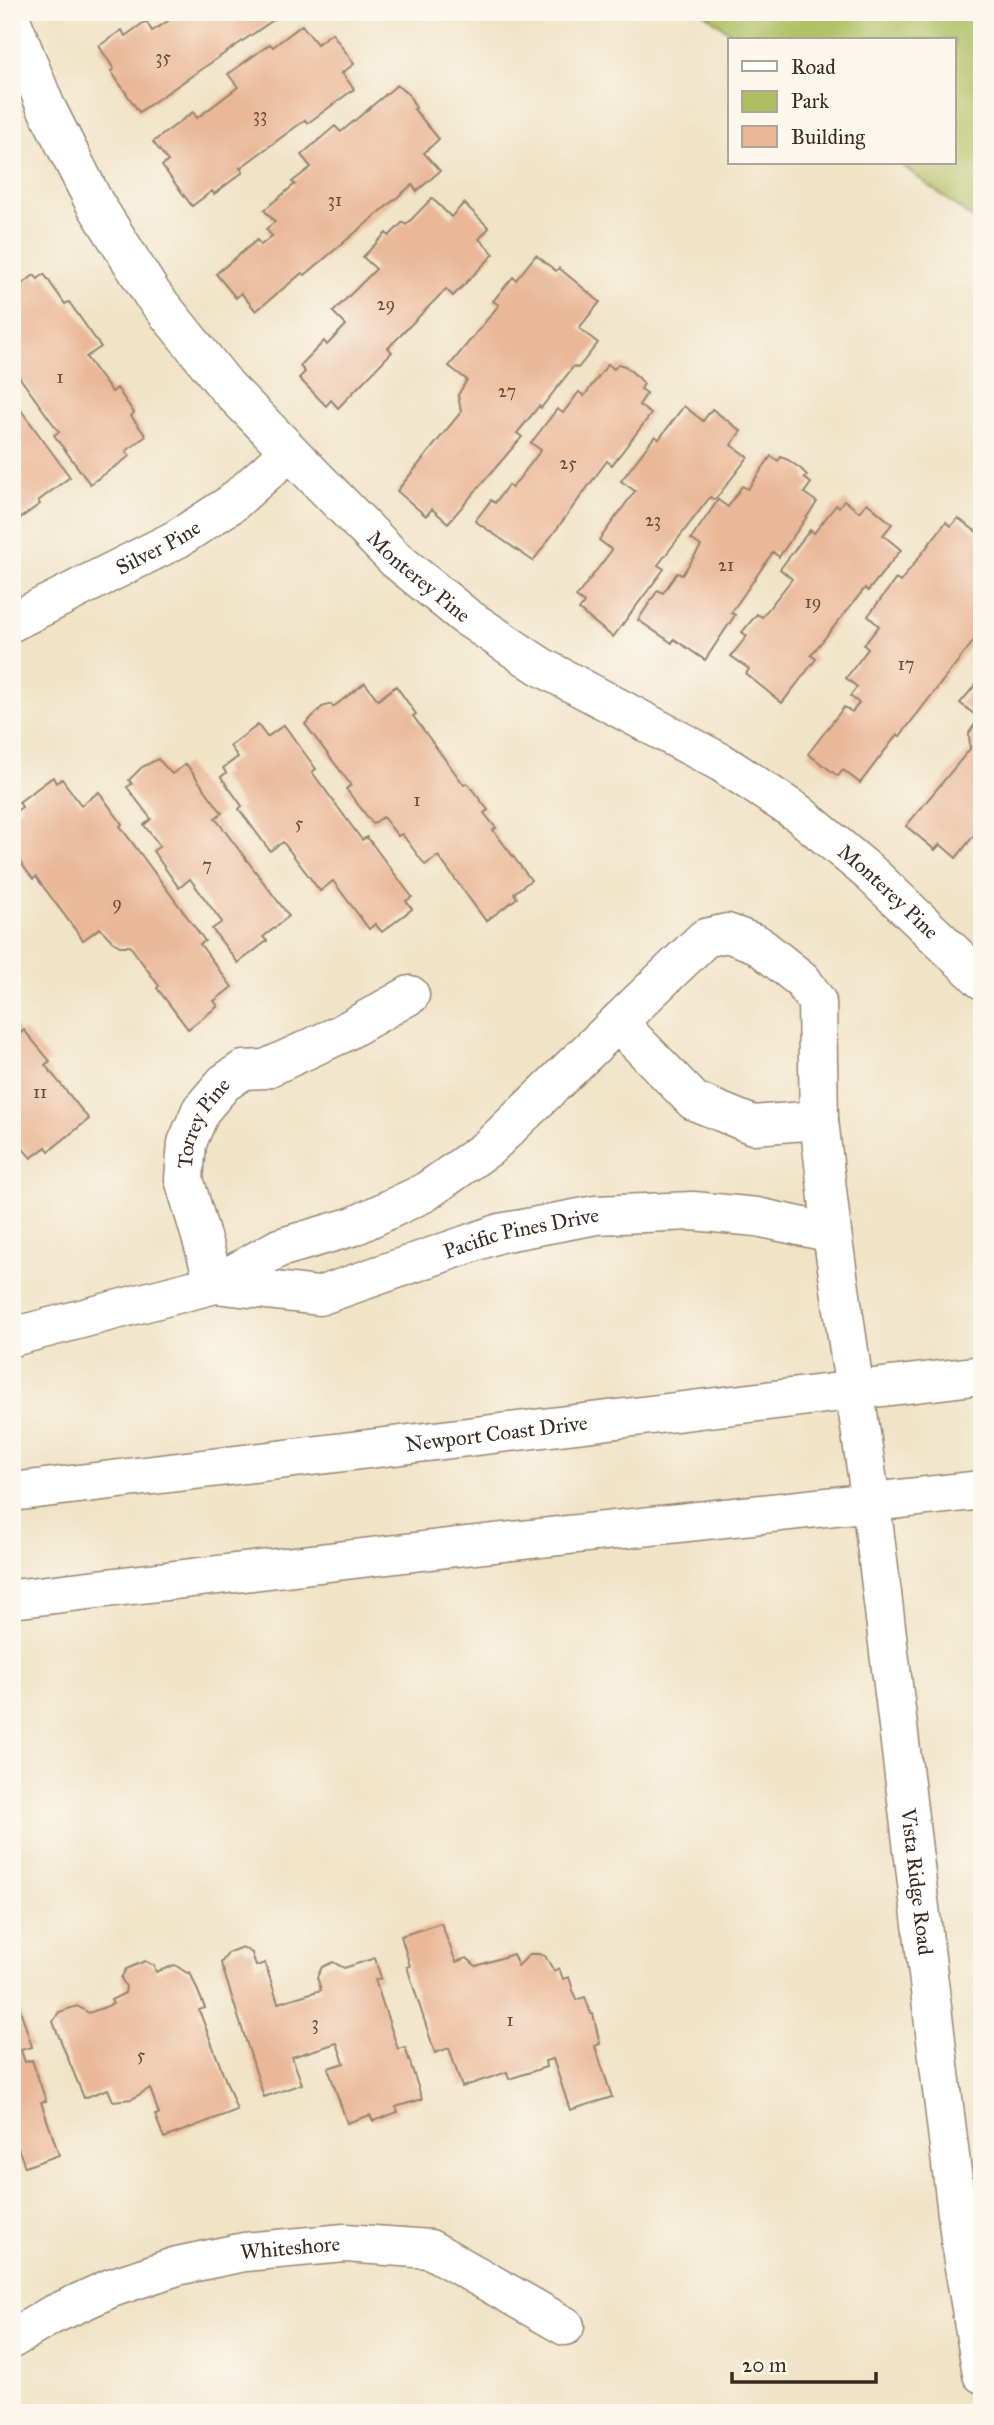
<svg xmlns="http://www.w3.org/2000/svg" width="994" height="2425" font-family="'IM FELL Great Primer',serif">
<rect width="100%" height="100%" fill="#fbf7ec"/>
<filter id="ink" filterUnits="userSpaceOnUse"><feTurbulence type="fractalNoise" baseFrequency=".0143" numOctaves="2"/><feDisplacementMap in="SourceGraphic" scale="14" xChannelSelector="R" yChannelSelector="G"/><feConvolveMatrix kernelMatrix="1 2 1 2 8 2 1 2 1" color-interpolation-filters="sRGB"/></filter>
<filter id="wash" filterUnits="userSpaceOnUse"><feTurbulence type="fractalNoise" baseFrequency=".00686" numOctaves="4" result="noise"/><feDisplacementMap in="SourceGraphic" scale="28" xChannelSelector="R" yChannelSelector="G"/><feGaussianBlur stdDeviation="1.57" result="paint"/><feColorMatrix in="noise" values="0 0 0 0 0 0 0 0 0 0 0 0 0 0 0 0 0 1.4 0 .05"/><feComposite in="paint" operator="in"/></filter>
<g filter="url(#wash)">
<rect width="100%" height="100%" fill="#f0e3c6"/>
<path fill="#aebe61" stroke="#747440" stroke-width="2" d="M703,12h279v214l-83,-63h55v-123h-214z"/>
<g id="blocks">
<path fill="#eab797" d="M168,12h117l-146,100 -28,-41 3,-2 -15,-23 23,-16 3,6 21,-15 6,10 16,-10z
M302,25l15,19 15,-11 22,31 -12,9 12,16 -46,34 -3,-3 -65,48 3,4 -29,22 -2,-3 -20,15 -30,-40 6,-5 -15,-19 40,-30 4,6 41,-31 -10,-13 42,-30 3,3z
M397,85l12,10 7,13 -2,1 25,30 -15,14 16,18 -23,20 -5,-6 -107,90 -3,-2 -46,38 -15,-18 -5,5 -20,-24 41,-34 4,5 11,-9 -6,-7 9,-7 -11,-12 31,-26 -3,-2 19,-15 -10,-12 34,-29 6,6z
M432,198l19,19 13,-14 25,25 -10,11 15,15 -41,42 -7,-7 -58,59 4,4 -54,56 -7,-8 -5,6 -27,-28 6,-6 -5,-6 24,-25 3,4 19,-20 -13,-13 43,-43 -13,-12 23,-24 3,3 14,-14 3,3z
M536,255l20,16 3,-3 41,34 -21,26 19,15 -20,25 -4,-2 -33,42 -2,-2 -22,27 5,4 -74,86 -16,-14 -6,7 -29,-25 64,-79 -3,-17 9,-15 -18,-14 50,-61 -6,-4 20,-24 3,3z
M44,274l21,30 4,-2 32,45 -15,10 26,35 5,-4 17,25 -3,3 15,20 -20,15 4,5 -40,28 -36,-49 5,-3 -47,-65v-91l8,10 14,-11 4,4z
M608,364l6,5 4,-5 7,2 14,12 5,6 -3,5 6,4 -8,12 12,9 -39,51 -5,-4 -74,100 -58,-40 16,-21 4,3 13,-18 4,3 29,-38 -10,-7 26,-34 6,4 16,-21 5,4z
M12,398l58,79 -32,24 2,3 -28,20z
M684,406l19,15 9,-12 29,22 -10,14 17,12 -33,43 -5,-3 -52,68 6,4 -51,68 -34,-27 5,-7 -8,-6 36,-47 -13,-10 36,-49 -14,-10 34,-45 4,3z
M771,456l7,5 3,-4 7,3 13,9 6,6 -3,3 7,5 -7,10 13,9 -38,55 -6,-5 -42,61 4,2 -30,45 -31,-21 -2,4 -34,-23 20,-30 5,3 14,-20 5,2 19,-29 -10,-7 27,-39 10,7 14,-21 6,3z
M844,500l15,12 8,-9 25,21 -9,11 18,15 -33,41 -3,-3 -54,67 5,4 -34,44 -36,-29 3,-5 -18,-13 16,-20 -5,-4 15,-18 5,3 30,-38 -12,-10 30,-39 4,3 22,-28 3,2z
M958,518l24,18v94l-82,106 -3,-1 -37,48 -17,-13 -5,6 -30,-22 36,-47 8,5 7,-9 -9,-7 7,-9 -11,-9 22,-29 -4,-4 15,-19 -11,-10 28,-37 4,3 46,-60 5,4z
M982,677v137l-6,7 5,5 -25,32 -16,-14 -5,6 -29,-24 64,-77 -1,-16 10,-15 -19,-15z
M365,683l13,17 18,-14 20,28 -3,2 51,69 3,-2 21,27 -4,3 12,15 -3,2 38,50 -17,13 3,5 -31,23 -48,-65 -13,9 -23,-31 -4,2 -15,-19 -10,7 -27,-35 5,-4 -46,-61 17,-17 9,-3 2,3z
M258,725l9,12 17,-12 32,44 -4,3 50,68 5,-3 45,60 -6,4 6,8 -30,23 -7,-8 -6,5 -36,-48 -13,10 -37,-49 -13,9 -31,-42 3,-3 -21,-29 5,-4 -3,-5 15,-11 -8,-11z
M158,759l14,15 14,-10 36,49 -7,5 74,98 -26,21 4,4 -29,22 -26,-34 10,-7 -32,-43 -11,9 -26,-37 7,-5 -16,-21 7,-6 -24,-32 5,-3 -3,-4 13,-13z
M53,777l3,6 6,-4 19,26 18,-13 23,32 -2,2 85,115 -5,3 32,43 -18,14 4,5 -30,23 -31,-41 2,-2 -29,-40h-10l-7,-4 -13,-14 -17,12 -47,-63 -3,2 -19,-25 4,-2 -6,-8v-30l10,-7 -3,-5z
M12,1023l9,10 3,-3 26,31 -5,4 44,54 -40,32 -3,-4 -15,11 -19,-22z
M441,1923l15,39 11,-4 9,8 37,-12 5,12 12,-12h9l6,2 9,15 5,-3 4,11 6,-2 7,23 9,-3 6,17h2l7,30 -5,2 17,51 -42,13 -17,-51 -8,2 1,6 -37,12 -2,-7 -45,15 -13,-39 -14,5 -28,-86 3,-1 -9,-30z
M242,1947l10,6 4,13 9,-3 13,40 43,-13 -4,-13 5,-10 11,-5 11,6 31,-10 6,20 -6,2 23,69 7,-2 17,52 -26,8 2,5 -25,9 -3,-6 -23,8 -19,-55 16,-5 -7,-20 -45,14 10,27 -38,13 -43,-134 8,-11z
M145,1961l9,5 2,6 19,-7 12,8 3,-1 15,36 -6,2 38,100 -73,28 -9,-23 4,-1 -9,-26 -18,11 -9,1 -10,1 -5,-12 -24,9 -31,-76 6,-10 18,-6 12,7 24,-9 -2,-4 14,-7 1,-6 -5,-9 5,-9z
M20,2009l12,38 -11,3 4,12 7,-2 14,41 -5,1 18,53 -34,12 -8,-22 -5,2v-135z"/>
</g>
</g>
<g filter="url(#ink)">
<use href="#blocks" fill-opacity="0" stroke="#968672" stroke-width="2"/>
<g fill="none" stroke-linecap="round" stroke-linejoin="round">
<defs>
<g id="minor">
<path id="s1" d="M12,22l33,83 49,97 58,92 74,92 169,173 70,57 75,50 182,97 76,50 71,59 113,108"/>
<path id="s2" d="M12,622l165,-83 54,-35 58,-52"/>
<path id="s3" d="M819,1120l13,113 39,270 91,752 20,119"/>
<path id="s4" d="M215,1284l104,12 181,-63 96,-18 97,-4 64,6 75,16"/>
<path id="s5" d="M215,1284l-31,-105 3,-36 14,-33 23,-27 19,-13 22,-1 76,-35 69,-39"/>
<path d="M12,1337l203,-53 64,-36 75,-22 70,-33 64,-45 217,-210 22,-5 30,11 45,36 15,22 2,118 -66,5 -59,-24 -76,-78"/>
<path id="s6" d="M12,2339l38,-23 61,-28 66,-22 67,-14 101,-9 85,6 135,77"/>
</g>
<g id="major">
<path id="s7" d="M12,1492l970,-117"/>
<path d="M12,1599l436,-51 534,-58"/>
</g>
</defs>
<use href="#minor" stroke="#968672" stroke-width="41"/>
<use href="#major" stroke="#968672" stroke-width="41"/>
<use href="#minor" stroke="#fff" stroke-width="38"/>
<use href="#major" stroke="#fff" stroke-width="38"/>
</g>
</g>
<g text-anchor="middle" stroke-width="7" stroke-linejoin="round" paint-order="stroke">
<g font-size="18" fill="#674d3c">
<text x="163" y="63">35</text>
<text x="260" y="121">33</text>
<text x="335" y="206">31</text>
<text x="386" y="310">29</text>
<text x="60" y="383">1</text>
<text x="507" y="397">27</text>
<text x="568" y="469">25</text>
<text x="653" y="526">23</text>
<text x="726" y="571">21</text>
<text x="813" y="608">19</text>
<text x="906" y="670">17</text>
<text x="417" y="806">1</text>
<text x="299" y="829">5</text>
<text x="207" y="871">7</text>
<text x="117" y="909">9</text>
<text x="40" y="1098">11</text>
<text x="510" y="2026">1</text>
<text x="315" y="2029">3</text>
<text x="141" y="2061">5</text>
</g>
<g font-size="21" fill="#3b2a1e" stroke="#fbf7ec">
<text dy="7" stroke="none"><textPath href="#s2" startOffset="164">Silver Pine</textPath></text>
<text dy="7" stroke="none"><textPath href="#s1" startOffset="696">Monterey Pine</textPath></text>
<text dy="7" stroke="none"><textPath href="#s1" startOffset="1264">Monterey Pine</textPath></text>
<text dy="7" stroke="none"><textPath href="#s5" startOffset="170">Torrey Pine</textPath></text>
<text dy="7" stroke="none"><textPath href="#s4" startOffset="317">Pacific Pines Drive</textPath></text>
<text dy="7" stroke="none"><textPath href="#s7" startOffset="488">Newport Coast Drive</textPath></text>
<text dy="7" stroke="none"><textPath href="#s3" startOffset="768">Vista Ridge Road</textPath></text>
<text dy="7" stroke="none"><textPath href="#s6" startOffset="296">Whiteshore</textPath></text>
</g>
</g>
<rect width="994" height="2425" fill="none" stroke="#fbf7ec" stroke-width="42"/>
<rect x="728" y="38" width="228" height="126" fill="#fbf7ec" stroke="#aea59a" stroke-width="2"/>
<rect x="742" y="61" width="35" height="10" fill="#ffffff" stroke="#aea59a" stroke-width="2"/>
<text x="791" y="74" font-size="21" fill="#3b2a1e">Road</text>
<rect x="742" y="91" width="35" height="21" fill="#aebe61" stroke="#aea59a" stroke-width="2"/>
<text x="791" y="108" font-size="21" fill="#3b2a1e">Park</text>
<rect x="742" y="126" width="35" height="21" fill="#eab797" stroke="#aea59a" stroke-width="2"/>
<text x="791" y="144" font-size="21" fill="#3b2a1e">Building</text>
<path d="M732 2372v10h144v-10" fill="none" stroke="#3b2a1e" stroke-width="3.5"/>
<text x="742" y="2372" font-size="21" fill="#3b2a1e" stroke="#fbf7ec" stroke-width="5" paint-order="stroke">20 m</text>
</svg>
